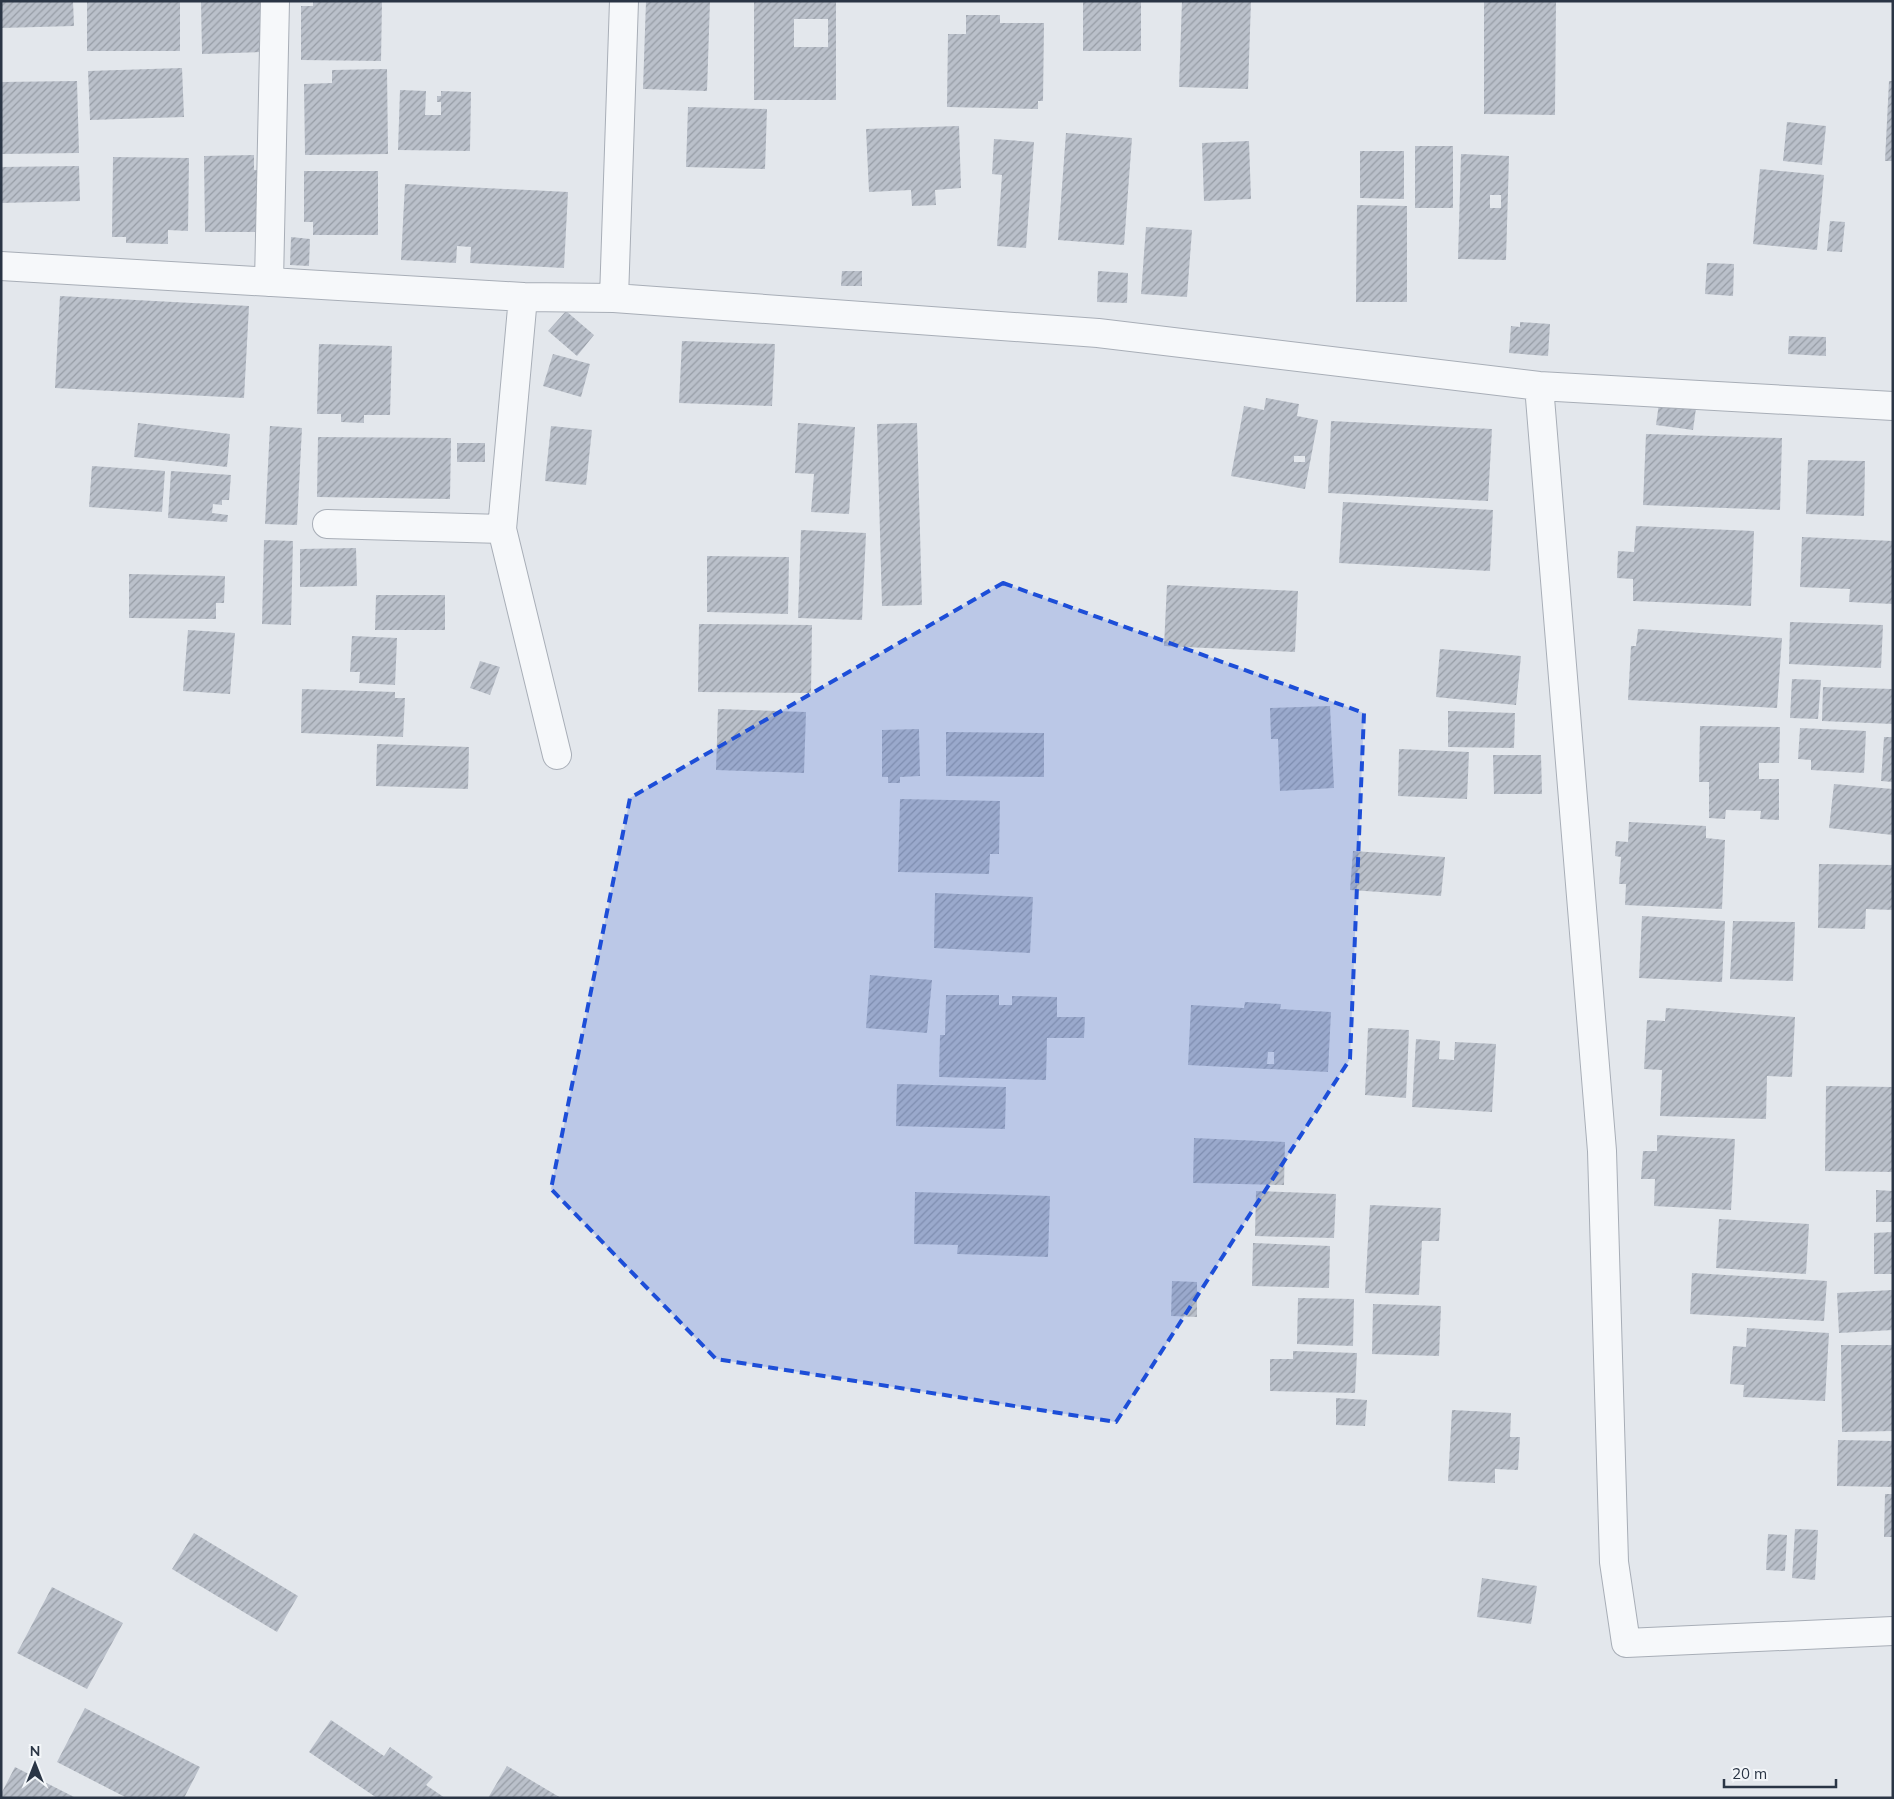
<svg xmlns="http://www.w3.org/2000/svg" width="1894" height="1799" font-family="Mulish,sans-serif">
<defs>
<pattern id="building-hatch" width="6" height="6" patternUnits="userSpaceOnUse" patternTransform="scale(1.25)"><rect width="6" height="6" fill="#bac0ca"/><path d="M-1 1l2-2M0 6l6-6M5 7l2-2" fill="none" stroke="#979da6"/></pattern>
</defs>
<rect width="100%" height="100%" fill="#e3e7ec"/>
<path fill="url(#building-hatch)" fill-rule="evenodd" d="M1,1h72l1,25 -73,2z
M87,1h93v50h-93z
M201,1h59l1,51 -59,2z
M313,1h69l-1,60 -80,-1v-54h12z
M646,1h64l-3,90 -64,-2z
M754,1h82v99h-82zM794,19h34v28h-34z
M1083,1h58v50h-58z
M1182,1h69l-3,88 -69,-2z
M1484,1h72l-1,114 -71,-1z
M966,15h34v8h44l-1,78h-5v8l-91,-2 1,-73h18z
M182,68l2,49 -94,3 -2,-49z
M387,69l1,85 -83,1 -1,-71 28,-1v-13z
M77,81l2,72 -78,1v-72z
M1889,81h4v80h-8z
M400,90l26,1 -1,24h16v-13h-4v-6h4v-5l30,1 -1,59 -72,-1z
M688,107l79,2 -2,60 -79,-2z
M1787,122l39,4 -4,39 -39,-4z
M959,126l2,62 -26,2 1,15 -24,1 -1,-16 -42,2 -3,-63z
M1066,133l66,5 -8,107 -66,-5z
M994,139l40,3 -8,106 -29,-2 5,-71 -10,-1z
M1249,141l2,58 -47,2 -2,-58z
M1415,146h38v62h-38z
M1360,151h44v48l-44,-1z
M1461,154l48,2 -3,104 -48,-1zM1490,195h11v13h-11z
M254,155v15h10l1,62h-60l-1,-76z
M113,157l76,1 -1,73 -20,-1v14l-42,-1v-6h-14z
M79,166l1,35 -79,2v-36z
M1760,169l64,6 -7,75 -64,-6z
M304,171h74v64h-65v-13h-9z
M405,184l163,8 -4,76 -94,-5 1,-16 -14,-1 -1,17 -55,-3z
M1357,205l50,1v96h-51z
M1830,221l15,1 -3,30 -15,-1z
M1146,227l46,3 -5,67 -46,-3z
M291,237l19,2 -1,27 -19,-1z
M1707,263l27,1 -1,32 -28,-2z
M842,271h20v15h-21z
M1098,271l30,2 -1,30 -30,-1z
M60,296l189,10 -5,92 -189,-10z
M566,311l28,24 -17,21 -29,-25z
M1520,322l30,2 -2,32 -39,-3 2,-27 9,1z
M1789,336l37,1v19l-38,-2z
M682,341l93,3 -3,62 -93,-3z
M319,344l73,2 -2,69h-26v8l-23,-1v-8h-24z
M553,354l37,10 -9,33 -38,-11z
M1266,398l33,6 -2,12 21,4 -13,69 -74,-13 13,-70 20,4zM1294,456h11v6h-11z
M1659,403l37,5 -3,22 -37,-5z
M1331,421l161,8 -4,72 -160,-8z
M138,423l92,11 -3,33 -93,-10z
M798,423l57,4 -6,87 -38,-2 3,-38 -19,-1z
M917,423l5,182 -40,1 -5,-182z
M270,426l32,2 -5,97 -32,-1z
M551,426l41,4 -6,55 -41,-4z
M1646,434l136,4 -2,72 -137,-5z
M318,437l133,1 -1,61 -133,-2z
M457,443h28v19h-28z
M1808,460l57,1 -1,55 -58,-2z
M92,466l73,5 -3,41 -73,-5z
M171,471l60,4 -2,25h-7v5l-9,-1 -1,9 16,2 -1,7 -59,-4z
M1343,502l150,8 -3,61 -151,-8z
M1636,526l118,5 -3,75 -118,-5v-22l-16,-1 1,-27 16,1z
M801,530l65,3 -4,87 -64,-2z
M1802,537l91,4v63l-44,-2 1,-13 -50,-2z
M264,540l29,1 -2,84 -29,-1z
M356,548l1,38 -57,1v-38z
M707,556l82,1 -1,57 -81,-2z
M129,574l96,2 -1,27h-8v16l-87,-1z
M1167,585l131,6 -3,61 -131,-6z
M376,595h69v35h-70z
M1790,622l93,3 -2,43 -92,-4z
M699,624l113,1 -1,68 -113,-1z
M1638,629l144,9 -5,70 -149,-8 3,-54h5z
M188,630l47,3 -5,61 -47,-3z
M352,636l45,2 -2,47 -36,-2 1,-11h-10z
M1440,649l81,7 -5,49 -80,-8z
M480,661l20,6 -10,28 -20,-7z
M1792,679l29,1 -3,39 -28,-1z
M1823,687l70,2v35l-71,-3z
M302,689l93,3v6h10l-2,39 -102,-4z
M1330,706l4,82 -54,3 -2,-52h-7l-1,-31z
M718,709l88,3 -2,61 -88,-3z
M1448,711l67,2 -1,35 -66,-1z
M1700,726l80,1 -1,36h-20v16h20v41l-19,-1 1,-8 -35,-1 -1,9 -16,-1v-36h-10z
M1800,728l66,3 -2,42 -53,-3v-10l-13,-1z
M919,729l1,47 -20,1v6h-12v-6h-6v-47z
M946,732l98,1v44l-98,-1z
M1884,737h9v45l-12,-1z
M377,744l92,3 -1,42 -92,-3z
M1399,749l70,3 -2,47 -69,-3z
M1493,755h48l1,39h-48z
M1834,784l59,5v46l-64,-7z
M900,799l100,2 -1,53h-9l-1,20 -91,-2z
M1629,822l77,4v12l19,2 -3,69 -97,-4 1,-21h-7l2,-27 -6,-1 1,-15 12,1z
M1353,851l92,6 -4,39 -91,-6z
M1819,864l74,1v45l-27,-1 -1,20 -47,-1z
M935,893l98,4 -3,56 -96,-5z
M1642,916l83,5 -3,61 -83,-4z
M1733,921l62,1 -2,59 -63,-2z
M870,975l62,5 -5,53 -61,-5z
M946,995h53v10h13v-9l45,1v20h28l-1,21h-37l-1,42 -107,-3 1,-42h5z
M1245,1002l36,2 -1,5 51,3 -3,60 -140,-7 3,-60 53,3zM1268,1052h6v12h-7z
M1666,1008l129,9 -3,60 -25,-1 -1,43 -106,-3 2,-46 -18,-1 3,-49 18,1z
M1368,1028l41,2 -3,68 -41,-3z
M1416,1039l24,2 -1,18 15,1 1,-18 41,2 -4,68 -80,-5z
M897,1084l109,3 -1,42 -109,-3z
M1826,1086l67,1v85l-68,-1z
M1657,1135l78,4 -4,71 -77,-4 1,-27h-14l2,-28h14z
M1194,1138l91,4 -1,43 -91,-2z
M1876,1190l17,1v31h-17z
M1256,1191l80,3 -2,44 -79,-2z
M915,1192l135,4 -2,61 -91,-3 1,-9 -44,-1z
M1370,1205l71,3 -2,33h-17l-3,54 -54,-2z
M1719,1219l90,5 -3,50 -90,-6z
M1893,1232v42h-19v-41z
M1253,1243l77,3 -1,42 -77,-2z
M1692,1273l135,8 -3,40 -134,-7z
M1172,1281l25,1v35l-26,-1z
M1893,1290v40l-54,3 -2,-40z
M1298,1298l56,1 -1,47 -56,-2z
M1373,1304l68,2 -2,50 -67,-2z
M1747,1328l82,5 -4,68 -82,-4 1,-12 -14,-1 3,-38 13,1z
M1841,1345h52v86l-51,1z
M1293,1351l64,2 -2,40 -85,-2v-32h23z
M1336,1398l31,2 -2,26 -29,-1z
M1452,1410l59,3 -1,24h10l-2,33 -23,-1v14l-47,-2z
M1838,1440l55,1v46l-56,-1z
M1885,1494h8v43h-9z
M1795,1529l23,1 -3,50 -23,-2z
M194,1533l104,63 -21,36 -105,-63z
M1768,1534l19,1 -2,36 -19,-1z
M1482,1578l55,8 -6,38 -54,-7z
M52,1587l71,36 -36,66 -70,-36z
M85,1708l115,59 -16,31h-57l-70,-36z
M331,1720l53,36 6,-9 43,30 -7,8 19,13h-68l-68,-46z
M507,1766l54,32h-73z
M15,1767l61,31h-75v-4z"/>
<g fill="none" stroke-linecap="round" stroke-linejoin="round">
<defs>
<path id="street" d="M1,266l522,31 91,1 484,35 441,53 354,20
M269,282l6,-281
M614,298l10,-297
M1539,386l63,765 12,411 12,81 267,-12
M327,524l175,5 21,-232
M502,529l55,226"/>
</defs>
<use href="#street" stroke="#a8aeb7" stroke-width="30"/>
<use href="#street" stroke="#f6f8fa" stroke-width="28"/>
</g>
<path fill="#1d4ed8" fill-opacity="0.2" stroke="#1d4ed8" stroke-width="4" stroke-dasharray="10 6" stroke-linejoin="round" d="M1003,583l361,130 -14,346 -234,363 -400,-63 -165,-170 79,-391z"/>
<rect width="1894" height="1799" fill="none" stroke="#2a3545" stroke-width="5"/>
<g transform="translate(35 1764)" stroke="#f3f6f9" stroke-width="4" paint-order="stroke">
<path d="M0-4L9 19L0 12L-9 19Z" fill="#2a3545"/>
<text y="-8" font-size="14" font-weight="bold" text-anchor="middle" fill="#2a3545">N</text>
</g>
<path d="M1724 1779v8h112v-8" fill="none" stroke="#2a3545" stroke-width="2.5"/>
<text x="1732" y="1779" font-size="15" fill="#2a3545" stroke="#f3f6f9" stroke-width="4" paint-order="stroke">20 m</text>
</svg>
